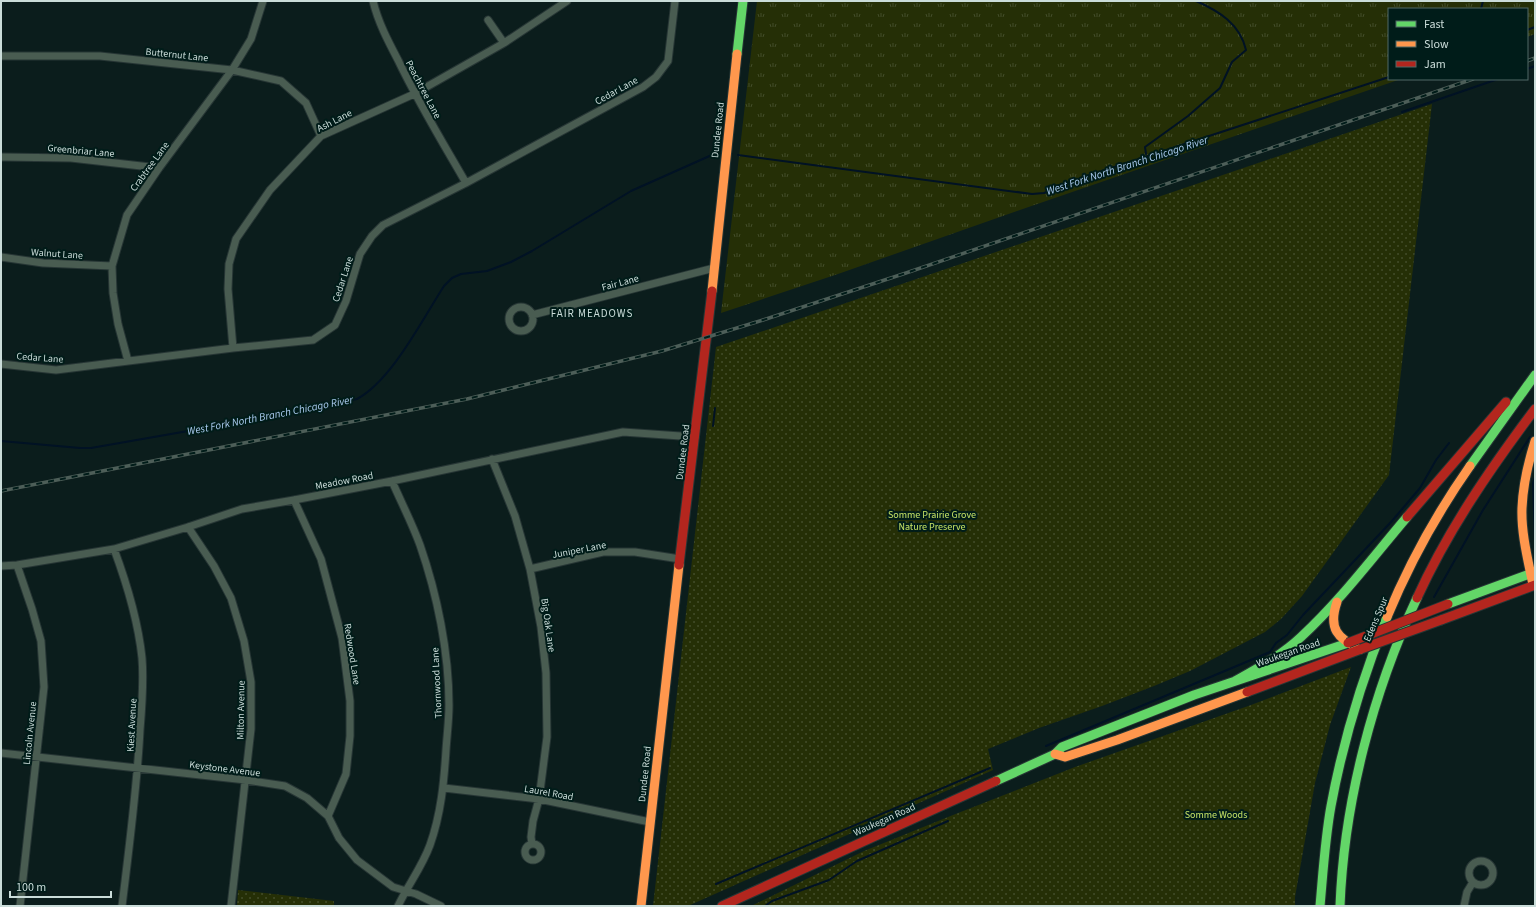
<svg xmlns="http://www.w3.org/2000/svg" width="1536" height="907" font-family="'Source Sans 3',sans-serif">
<defs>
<pattern id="grass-tufts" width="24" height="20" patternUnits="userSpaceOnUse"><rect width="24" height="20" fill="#252f06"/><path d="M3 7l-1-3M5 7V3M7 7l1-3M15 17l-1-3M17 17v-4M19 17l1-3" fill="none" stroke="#434d2a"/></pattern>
<pattern id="park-dots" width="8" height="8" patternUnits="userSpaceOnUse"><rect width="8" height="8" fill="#252f06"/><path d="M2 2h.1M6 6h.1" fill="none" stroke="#434d2a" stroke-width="1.8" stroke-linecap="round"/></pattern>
</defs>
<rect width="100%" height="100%" fill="#0b1d1c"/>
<path fill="url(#grass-tufts)" d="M757,1h778v33l-8,3v-28h-138v70h12l-384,132 -179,63 -117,39z"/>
<path fill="url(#park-dots)" d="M1432,104l-43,371 -87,121 -21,23 -16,13 -75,39 -36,15 -52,20 -63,22 -51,21 5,21 -305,136h-35l63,-559z
M1351,667l-21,58 -15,58 -20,114v9h-544l113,-55 89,-36 122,-48 176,-62z
M238,890l96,11v5h-97z"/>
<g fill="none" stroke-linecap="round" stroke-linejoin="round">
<path stroke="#011224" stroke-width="2" d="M1481,9l2,-8
M1527,30l8,-3
M1527,69l8,-3
M1402,112l96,-33
M1146,154l-1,-7 43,-31 32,-28 12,-26 14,-12c-6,-26 -27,-39 -50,-49
M738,155l294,39 12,-1 46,-18 299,-98
M713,426l2,-18
M1,441l79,7h11l137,-24 129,-25c35,-19 65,-79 87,-113l8,-8 9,-4 26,-3 24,-9 21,-11 99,-60 83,-37
M1535,477l-2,6 2,57
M1434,597l49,-87 47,-73
M1046,746l224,-94 6,-9 11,-8 16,-20 89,-94 28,-33 16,-28 13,-17
M716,884l274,-116
M765,906l7,-5 57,-21 28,-19 91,-40"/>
<defs>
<path id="street" d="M373,1c5,21 15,40 25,59 20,42 45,83 68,123
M488,20l16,23
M1,56h99l132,14 49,11 25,22 15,33
M1,157l70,1 88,10
M1,257l42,6 69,3
M509 319a12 12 0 1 1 24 0a12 12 0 1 1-24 0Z
M532,315l182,-47
M233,348l-5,-59 1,-25 7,-25 34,-49 51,-54 93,-42 90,-51 63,-42
M128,361l-10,-37 -5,-31 -1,-27 15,-51 32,-47 73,-98 19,-31 12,-38
M1,364l55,6 177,-22 80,-8 22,-15 11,-24 14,-47 12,-18 11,-11 83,-42 177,-96 13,-10 12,-16 7,-60
M492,459l23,57 15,53 11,58 5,46 1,64 -8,62 -6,22 -2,16 1,7
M392,481c9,21 20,42 28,64 17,49 29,107 29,160 0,15 -2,30 -3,45 -2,32 -5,64 -16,95 -8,22 -22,40 -32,61
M294,500l27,59 21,79 8,63v35l-4,38 -18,42
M188,527l26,39 17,32 13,43 7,41v47l-20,177
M114,549c13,35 24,71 28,109 2,24 0,48 -2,72 -3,59 -11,118 -18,176
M17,565l15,44 9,32 3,46 -24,219
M1,566l16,-1 97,-16 74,-22 54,-18 52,-9 98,-19 231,-49 72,5
M530,569l73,-17h32l45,7
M1,753l245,27 39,6 22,12 21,18 11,22 18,22 36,27 23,7 25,12
M444,788l95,11 111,23
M525 852a8 8 0 1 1 16 0a8 8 0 1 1-16 0Z
M1469 873a12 12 0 1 1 24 0a12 12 0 1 1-24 0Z
M1464,906l3,-14 6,-10"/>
<path id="fast" d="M737,54l6,-53
M1470,466l65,-91
M1448,604l87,-32
M1235,681c23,-13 47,-26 66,-44 39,-36 72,-80 106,-120
M996,781l59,-27 7,-7 132,-52 154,-52
M1320,906c3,-33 5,-67 11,-100 12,-65 31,-127 56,-189
M1340,906c4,-104 33,-214 77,-308"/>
<path id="slow" d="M712,291l25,-237
M1533,585c-5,-25 -12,-52 -11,-77 1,-23 6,-45 13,-67
M1337,602c-9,26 0,37 24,47
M1387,617c22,-53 50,-104 83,-151
M1055,754l10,3 52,-17 130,-48
M641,906l38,-341"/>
<path id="jam" d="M1407,517l99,-115
M679,565l33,-274
M1417,598c31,-68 73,-129 118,-189
M1441,620l94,-35
M1247,692l114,-43
M722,906l274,-125"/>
</defs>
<use href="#street" stroke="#273635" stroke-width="9"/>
<use href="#fast" stroke="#273635" stroke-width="11"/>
<use href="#slow" stroke="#273635" stroke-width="11"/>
<use href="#jam" stroke="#273635" stroke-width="11"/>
<use href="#street" stroke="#495c51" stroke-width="7"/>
<use href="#fast" stroke="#63d668" stroke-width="9"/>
<use href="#slow" stroke="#ff974d" stroke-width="9"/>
<use href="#jam" stroke="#b3261e" stroke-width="9"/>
<defs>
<path id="rail" d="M1527,61l8,-3
M1,491l466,-92 195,-48 101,-31 143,-47 567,-194"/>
</defs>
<use href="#rail" stroke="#4d5e58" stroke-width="3.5"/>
<use href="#rail" stroke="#001c19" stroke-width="2" stroke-dasharray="6" stroke-linecap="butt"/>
<defs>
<path id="jam-bridge" d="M1348,643l100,-39
M1361,649l80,-29"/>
</defs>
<use href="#jam-bridge" stroke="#273635" stroke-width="11" stroke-linecap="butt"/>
<use href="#jam-bridge" stroke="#b3261e" stroke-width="9"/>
</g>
<g text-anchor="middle" stroke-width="4" stroke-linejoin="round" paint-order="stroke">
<g font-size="10" fill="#cadcd9" stroke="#001c19">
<text transform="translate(177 54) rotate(6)" y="4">Butternut Lane</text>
<text transform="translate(424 89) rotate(62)" y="4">Peachtree Lane</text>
<text transform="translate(616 90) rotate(-29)" y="4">Cedar Lane</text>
<text transform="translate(334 120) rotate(-27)" y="4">Ash Lane</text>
<text transform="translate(717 130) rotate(-84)" y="4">Dundee Road</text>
<text transform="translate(81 150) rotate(5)" y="4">Greenbriar Lane</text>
<text transform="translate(149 166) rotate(-54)" y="4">Crabtree Lane</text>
<text transform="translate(57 253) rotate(4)" y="4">Walnut Lane</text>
<text transform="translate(342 279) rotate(-72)" y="4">Cedar Lane</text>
<text transform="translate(620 282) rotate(-15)" y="4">Fair Lane</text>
<text transform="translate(40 357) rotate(4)" y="4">Cedar Lane</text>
<text transform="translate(682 452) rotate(-83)" y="4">Dundee Road</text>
<text transform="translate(344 480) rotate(-11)" y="4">Meadow Road</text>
<text transform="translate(579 549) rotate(-11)" y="4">Juniper Lane</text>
<text transform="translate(1375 619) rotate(-67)" y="4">Edens Spur</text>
<text transform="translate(549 625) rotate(82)" y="4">Big Oak Lane</text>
<text transform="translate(1288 652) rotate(-19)" y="4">Waukegan Road</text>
<text transform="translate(353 654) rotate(81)" y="4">Redwood Lane</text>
<text transform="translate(436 683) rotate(-93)" y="4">Thornwood Lane</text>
<text transform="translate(240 710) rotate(-89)" y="4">Milton Avenue</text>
<text transform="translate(131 725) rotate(-87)" y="4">Kiest Avenue</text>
<text transform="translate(29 733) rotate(-84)" y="4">Lincoln Avenue</text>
<text transform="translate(225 768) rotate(7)" y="4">Keystone Avenue</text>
<text transform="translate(644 774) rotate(-84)" y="4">Dundee Road</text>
<text transform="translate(549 792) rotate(10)" y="4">Laurel Road</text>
<text transform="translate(884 819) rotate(-24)" y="4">Waukegan Road</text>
</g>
<g font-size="10" fill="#c6e365" stroke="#001c19">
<text x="932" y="518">Somme Prairie Grove<tspan x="932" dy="12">Nature Preserve</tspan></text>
<text x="1216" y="818">Somme Woods</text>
</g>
<g font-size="11" font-style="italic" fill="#aacbef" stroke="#001c19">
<text transform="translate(1127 165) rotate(-18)" y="4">West Fork North Branch Chicago River</text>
<text transform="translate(270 415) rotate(-11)" y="4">West Fork North Branch Chicago River</text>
</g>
<g font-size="11" letter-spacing="1" fill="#cadcd9" stroke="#001c19">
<text x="592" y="317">FAIR MEADOWS</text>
</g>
</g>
<rect width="1536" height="907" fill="none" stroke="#cadcd9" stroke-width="4"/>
<rect x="1388" y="8" width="140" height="72" fill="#001c19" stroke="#516966"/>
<rect x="1396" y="21" width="20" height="6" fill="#63d668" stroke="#516966"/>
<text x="1424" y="28" font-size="12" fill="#cadcd9">Fast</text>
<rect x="1396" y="41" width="20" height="6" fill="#ff974d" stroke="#516966"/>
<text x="1424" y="48" font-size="12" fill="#cadcd9">Slow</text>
<rect x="1396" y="61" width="20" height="6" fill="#b3261e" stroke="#516966"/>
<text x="1424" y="68" font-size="12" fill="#cadcd9">Jam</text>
<path d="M10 891v6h101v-6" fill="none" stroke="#cadcd9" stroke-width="2"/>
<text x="16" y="891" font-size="12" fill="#cadcd9" stroke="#001c19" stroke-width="3" paint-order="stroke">100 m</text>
</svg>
